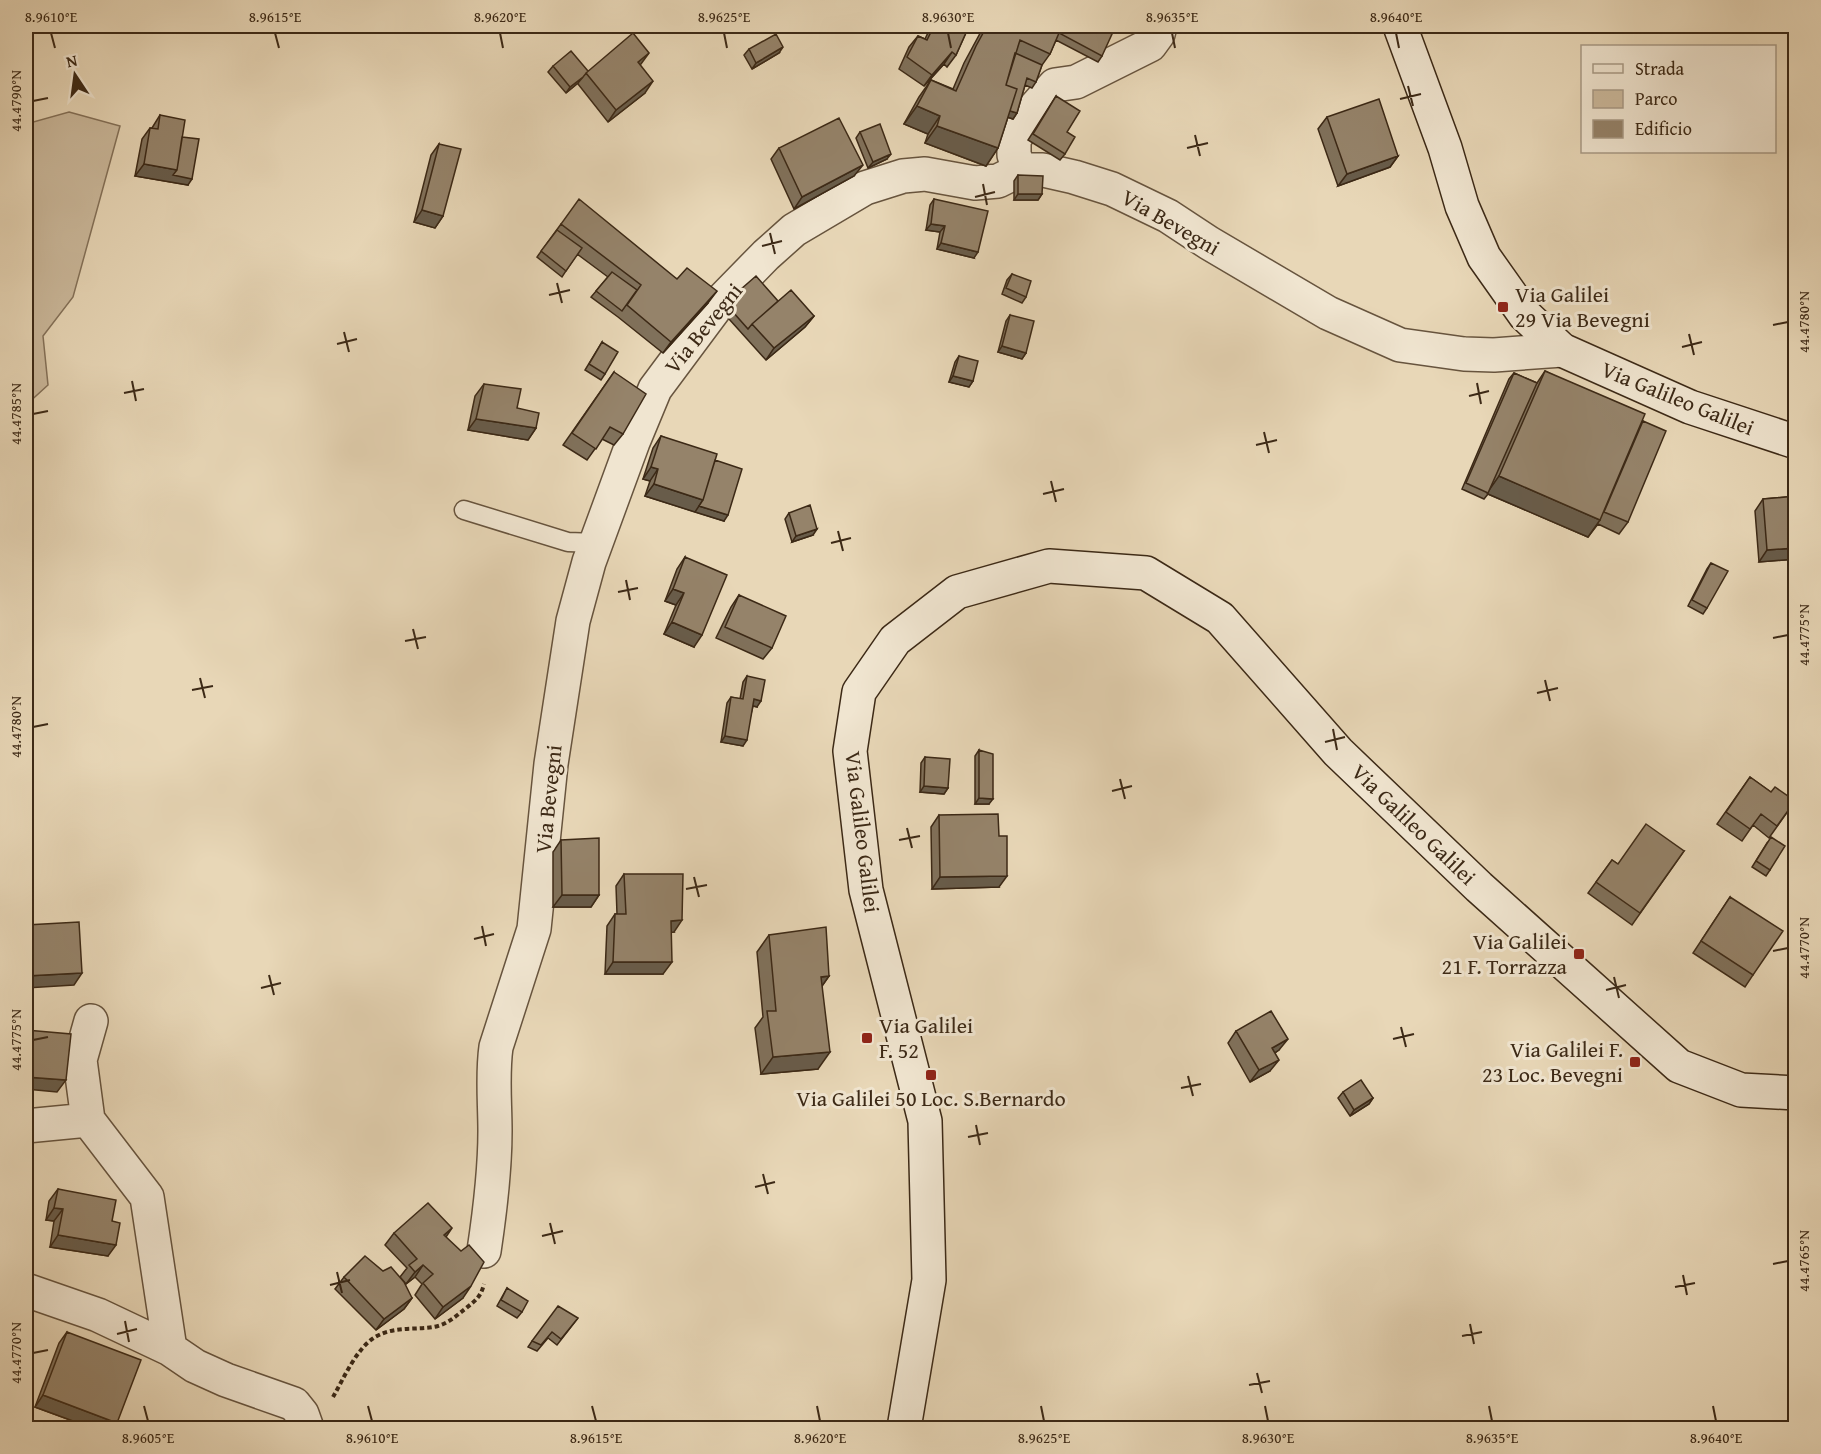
<svg xmlns="http://www.w3.org/2000/svg" width="1821" height="1454" font-family="'Gentium Book Plus',serif">
<rect width="100%" height="100%" fill="#e8d7b7"/>
<filter id="stains"><feTurbulence type="fractalNoise" baseFrequency=".00333" numOctaves="4"/><feColorMatrix values="0 0 0 0 .2 0 0 0 0 .09 0 0 0 0 .02 0 0 0 .5 -.17"/></filter>
<radialGradient id="worn" r=".72"><stop offset=".6" stop-color="#630" stop-opacity="0"/><stop offset="1" stop-color="#630" stop-opacity=".3"/></radialGradient>
<path fill="#cbb99c" stroke="#847159" stroke-width="1.5" d="M69,112l51,14 -47,171 -30,39 5,49 -22,20v-281z"/>
<g fill="none" stroke-linecap="round" stroke-linejoin="round">
<defs>
<path id="lane" d="M464,510l104,32 28,1"/>
<path id="street" d="M1020,170l-6,-15v-15l17,-28 24,-27 21,-3 74,-37 8,-11 2,-8
M91,1021l-11,39 8,60 59,77 23,152
M26,1126l62,-6
M484,1251c6,-40 11,-80 11,-120 0,-28 -3,-56 1,-84l38,-118 17,-165 22,-143 16,-59 44,-120 22,-53 64,-86 47,-48 28,-25 71,-42 38,-12 22,-2 50,9 23,-2 22,-11h23l31,7 38,12 56,27 41,27 119,70 72,32 64,9 30,1 68,-5
M26,1290l72,25 72,34 25,17 31,14 68,24 8,10 5,14"/>
<path id="secondary" d="M1400,26l45,122 17,58 22,51 41,58 37,35 128,57 106,35
M904,1428l25,-148 -4,-159 -59,-231 -16,-139 9,-59 36,-52 62,-48 92,-26 97,7 74,45 118,134 141,135 200,179 62,24 55,3"/>
</defs>
<use href="#lane" stroke="#67543e" stroke-width="21"/>
<use href="#street" stroke="#67543e" stroke-width="36"/>
<use href="#secondary" stroke="#3c2916" stroke-width="36"/>
<path stroke="#3c2916" stroke-width="4" stroke-dasharray="4.5 3" stroke-linecap="butt" d="M333,1397c11,-19 23,-48 42,-60 21,-12 43,-6 63,-11 11,-3 19,-11 27,-17 10,-8 16,-12 19,-25"/>
<use href="#lane" stroke="#f0e5d0" stroke-width="18"/>
<use href="#street" stroke="#f0e5d0" stroke-width="33"/>
<use href="#secondary" stroke="#f0e5d0" stroke-width="33"/>
</g>
<path fill="#80715b" stroke="#3c2916" stroke-width="1.5" d="M931,26h38l-13,29 -9,12 -3,-3 -20,22 -25,-17 10,-22 9,-11 7,3z
M984,26h112l6,30 -4,6 -42,-22 -6,14 -8,11 -6,17 -4,6 -7,-3 -8,28 -4,6 -5,-2 -10,31 -12,18 -61,-23 3,-9 -24,-10 15,-27 12,-17 22,9 11,-26z
M749,49l30,4 -27,16 -8,-14z
M640,65l5,28 -37,29 -30,-38v-1l-12,10 -18,-21 5,-6 35,5z
M1056,96l11,36 -2,22 -5,6 -32,-20z
M160,115l22,22 6,48 -53,-9 7,-37 8,-11h2z
M1327,117l71,39 -8,11 -52,19 -20,-57z
M860,132l27,27 -19,9 -12,-30z
M439,144l4,72 -8,12 -21,-6 17,-67z
M779,148l75,28 -60,33 -23,-50z
M1018,175l24,19 -4,6h-24v-19z
M934,199l40,59 -37,-9 3,-17 -14,-2 4,-25z
M561,224l116,55 31,24 -45,50 -45,-36 -27,-20 17,-20 -31,-23 -15,23 -25,-20z
M1012,274l14,23 -4,6 -20,-9 5,-14z
M778,301l36,15 -9,11 -39,33 -46,-51 5,-6z
M1010,315l16,38 -4,6 -24,-7 8,-31z
M602,342l3,32 -4,6 -16,-10z
M959,356l14,25 -4,6 -20,-5 6,-20z
M1545,371l98,50 -15,101 -9,12 -21,-10 -10,13 -100,-43 -4,5 -22,-10 47,-110 5,-6 23,10z
M614,372l9,62 -9,11 -12,-6 -15,21 -24,-15z
M484,384l33,24 19,20 -8,12 -60,-10 7,-34z
M661,436l54,24 9,61 -79,-25 5,-15 -7,-2 10,-31z
M1796,496v63l-37,3 -4,-51 8,-12z
M789,513l24,22 -21,7 -7,-23z
M685,557l9,90 -30,-13 12,-29 -11,-4 12,-32z
M1711,563l-4,45 -4,6 -15,-8 19,-37z
M739,595l33,53 -9,11 -47,-21 15,-31z
M747,676l10,31 -4,-1 -10,40 -22,-4 6,-39 4,-6 9,2 3,-17z
M979,750l10,54h-14v-48z
M925,757l23,31 -4,6 -24,-2 1,-29z
M1750,777l21,15 24,9 -26,37 -16,-13 -11,16 -25,-17z
M939,815l60,72 -67,2 -1,-62z
M561,840l38,55 -8,12h-38v-55z
M1767,843l3,27 -4,6 -14,-9z
M1684,851l-52,74 -44,-32 24,-33 6,4z
M624,874l50,58h-3l-8,42h-58l2,-48 8,-12h2l-1,-28z
M1730,897l23,78 -8,12 -52,-34z
M769,935l60,41 -7,10 -4,83 -57,5 -6,-46 8,-11 -6,-65z
M1236,1031l43,19 -4,3 -5,18 -20,11 -22,-39z
M1343,1092l30,6 -4,6 -19,12 -12,-18z
M58,1189l54,32 -4,35 -58,-9 4,-26 -8,-1 3,-19z
M394,1233l52,4 17,61 -28,21 -20,-24 7,-11 -7,-7 -9,7 -6,-7 7,-9 -22,-23z
M344,1277l68,21 -8,11 -28,21 -41,-41z
M507,1288l15,24 -5,6 -20,-12z
M578,1318l-21,27 -9,-7 -11,13 -9,-4 4,-6z
M67,1332l50,91 -4,5h-21l-57,-21 24,-64z"/>
<path fill="#685c4a" stroke="#3c2916" stroke-width="1.5" d="M783,47l-4,6 -27,16 4,-6z
M952,52l-8,12 -20,22 8,-11z
M649,53l-8,11 -12,10 9,-12z
M583,77l-5,6 -12,10 4,-6z
M653,81l-8,12 -37,29 8,-12z
M917,106l23,10 -12,18 -24,-10z
M1005,109l12,4 -4,6 -12,-4z
M937,126l61,22 -12,18 -61,-23z
M891,154l-4,5 -19,9 5,-6z
M1398,156l-8,11 -52,19 9,-12z
M144,164l33,6 15,9 -4,6 -53,-9z
M863,165l-9,11 -60,33 8,-12z
M1018,194h24l-4,6h-24z
M422,210l21,6 -8,12 -21,-6z
M931,224l14,2 -5,6 -14,-2z
M941,243l37,9 -4,6 -37,-9z
M717,291l-9,12 -45,50 8,-11z
M814,316l-9,11 -39,33 8,-12z
M1002,346l24,7 -4,6 -24,-7z
M953,376l20,5 -4,6 -20,-5z
M476,419l60,9 -8,12 -60,-10z
M651,467l7,2 -8,12 -7,-2z
M1499,476l101,44 -12,17 -100,-43 -1,-1z
M654,484l49,16 -8,12 -50,-16z
M699,506l29,9 -4,6 -29,-9z
M817,529l-4,6 -21,7 4,-6z
M1796,548v11l-37,3 8,-12z
M673,589l11,4 -8,12 -11,-4z
M672,622l30,13 -8,12 -30,-13z
M754,699l7,2 -4,6 -7,-2z
M725,736l22,4 -4,6 -22,-4z
M924,786l24,2 -4,6 -24,-2z
M979,798l14,1 -4,5h-14z
M1007,876l-8,11 -67,2 8,-12z
M562,895h37l-8,12h-38z
M682,920l-8,12 -11,1 8,-12z
M613,962h59l-9,12h-58z
M82,973l-8,12 -48,3v-12z
M829,976l-12,17 4,-16z
M1288,1039l-9,11 -15,10 8,-12z
M830,1052l-12,17 -57,5 12,-17z
M1279,1060l-9,11 -20,11 9,-12z
M26,1077l40,3 -9,12 -31,-3z
M1373,1098l-4,6 -19,12 4,-6z
M54,1208l9,1 -9,12 -8,-1z
M452,1228l-8,12v-5z
M58,1235l58,10 -8,11 -58,-9z
M423,1265l-8,12 -9,7 9,-12z
M471,1286l-8,12 -28,21 8,-12z
M412,1298l-8,11 -28,21 8,-11z
M43,1395l74,28 -4,5h-21l-57,-21z"/>
<path fill="#95836a" stroke="#3c2916" stroke-width="1.5" d="M934,26h35l-13,29 -4,-3 -20,23 -25,-18 11,-21 9,4z
M987,26h75l-12,28 -30,-14 -14,45 11,4 -19,59 -61,-22 3,-10 -23,-10 14,-26 25,11 20,-45z
M1062,26h34l16,8 -10,22 -43,-23z
M633,33l16,20 -11,9 15,19 -37,29 -30,-37z
M776,34l7,13 -27,16 -7,-14z
M571,51l17,20 -5,6 -13,10 -17,-21z
M1015,53l27,12 -6,17 -9,-4 -10,35 -7,-2 7,-22 -11,-4z
M1056,96l24,15 -13,21 8,5 -10,17 -32,-20z
M1379,99l19,57 -51,18 -20,-57z
M160,115l25,5 -8,50 -33,-6 6,-36 8,1z
M839,118l24,47 -61,32 -23,-49z
M880,124l11,30 -18,8 -13,-30z
M182,137l17,2 -7,40 -19,-4 4,-5z
M439,144l22,5 -18,67 -21,-6z
M1018,175l25,1 -1,18h-24z
M579,199l98,80 10,-11 30,23 -46,51 -44,-37 14,-20 -80,-61z
M934,199l54,12 -10,41 -37,-9 4,-17 -14,-2z
M557,230l25,18 -16,23 -25,-20z
M612,272l25,18 -15,21 -26,-20z
M1012,274l19,7 -5,16 -20,-9z
M756,276l22,25 -26,23 -4,5 -23,-26z
M791,290l23,26 -40,32 -22,-24z
M1010,315l24,6 -8,32 -24,-7z
M602,342l16,10 -13,22 -16,-10z
M959,356l19,5 -5,20 -20,-5z
M1545,371l100,43 -45,106 -101,-44z
M614,372l32,22 -23,40 -13,-7 -14,22 -24,-16z
M1514,373l23,10 -49,110 -22,-10z
M484,384l37,5 -4,19 22,5 -3,15 -60,-9z
M1643,421l23,10 -38,91 -24,-10z
M661,436l56,18 -14,46 -49,-16 4,-15 -7,-2z
M715,460l27,9 -14,46 -29,-9 4,-6z
M1796,496v52l-29,2 -4,-51z
M810,505l7,24 -21,7 -7,-23z
M685,557l42,18 -25,60 -30,-13 12,-29 -11,-4z
M1711,563l17,8 -21,37 -15,-8z
M739,595l47,21 -14,32 -47,-21z
M747,676l18,4 -4,21 -7,-2 -7,41 -22,-4 6,-39 12,2z
M979,750l14,4v45l-14,-1z
M925,757l25,2 -2,29 -24,-2z
M1750,777l21,15 4,-5 20,14 -18,25 -16,-12 -11,15 -24,-17z
M998,814l1,22h8v40l-67,1 -1,-62z
M1646,824l38,27 -44,62 -44,-31 16,-22 6,4z
M1771,837l14,9 -15,24 -14,-9z
M599,838v57h-37l-1,-55z
M624,874h59l-1,46 -11,1 1,41h-59l2,-48h11z
M1730,897l53,34 -30,44 -52,-34z
M79,922l3,51 -56,3v-51z
M826,927l3,49 -8,1 9,75 -57,5 -6,-46h9l-7,-76z
M1271,1011l17,28 -16,9 7,12 -20,10 -23,-39z
M26,1030l45,4 -5,46 -40,-3z
M1361,1080l12,18 -19,12 -11,-18z
M58,1189l58,11 -4,21 8,2 -4,22 -58,-10 5,-26 -9,-1z
M428,1203l24,25 -8,7 17,16 8,-6 15,17 -13,24 -28,21 -20,-24 10,-9 -10,-9 -8,7 -6,-7 8,-6 -23,-26z
M365,1256l18,15 8,-4 13,15 8,16 -28,21 -40,-42z
M507,1288l21,13 -6,11 -21,-12z
M558,1306l20,12 -17,21 -9,-7 -11,13 -9,-4z
M67,1332l74,28 -24,63 -74,-28z"/>
<path fill="none" stroke="#3c2916" stroke-width="2" d="M51,33l4,15M275,33l4,15M500,33l3,15M724,33l3,15M948,33l3,15M1172,33l3,15M1396,33l3,15M1408,86l5,20M1400,99l21,-5M33,101l15,-3M1195,135l5,21M1187,148l21,-5M983,184l4,21M975,197l20,-5M770,233l5,21M762,246l20,-5M557,283l5,20M549,295l21,-5M1773,325l15,-3M344,332l5,20M1689,334l5,21M337,344l20,-5M1682,347l20,-5M132,381l4,20M1477,383l4,21M124,393l20,-4M1469,396l20,-5M33,414l15,-3M1264,432l5,21M1256,445l21,-5M1051,481l5,21M1043,494l21,-5M838,531l5,20M831,543l20,-5M626,580l4,20M618,592l20,-4M413,629l5,20M1773,638l15,-3M405,641l21,-4M200,678l5,20M1545,680l5,21M192,690l21,-4M1537,693l21,-5M33,727l15,-3M1333,729l4,21M1325,742l20,-5M1120,779l5,20M1112,791l20,-5M907,828l5,20M899,840l21,-4M694,877l5,20M686,889l21,-4M482,926l4,20M474,939l20,-5M1773,951l15,-3M269,975l5,20M1614,977l5,21M261,988l20,-5M1606,990l20,-5M1401,1027l5,20M1393,1039l21,-5M33,1040l15,-3M1188,1076l5,20M1181,1088l20,-4M976,1125l4,20M968,1137l20,-4M763,1174l5,20M755,1187l20,-5M550,1223l5,21M542,1236l21,-5M1773,1264l15,-3M337,1272l5,21M1683,1275l4,20M330,1285l20,-5M1675,1287l20,-4M125,1321l4,21M1470,1324l4,20M117,1334l20,-5M1462,1336l20,-4M33,1353l15,-3M1257,1373l5,20M1249,1385l21,-4M144,1406l4,15M368,1406l4,15M592,1406l4,15M817,1406l3,15M1041,1406l3,15M1265,1406l3,15M1489,1406l3,15M1713,1406l3,15"/>
<g fill="#8f2418" stroke="#f0e5d0" stroke-width="2">
<rect x="1497" y="301" width="12" height="12" rx="3"/>
<rect x="1573" y="948" width="12" height="12" rx="3"/>
<rect x="861" y="1032" width="12" height="12" rx="3"/>
<rect x="1629" y="1056" width="12" height="12" rx="3"/>
<rect x="925" y="1069" width="12" height="12" rx="3"/>
</g>
<g text-anchor="middle" stroke-width="6" stroke-linejoin="round" paint-order="stroke">
<g font-size="22" fill="#3c2916" stroke="#f0e5d0">
<text transform="translate(1171 222) rotate(30)" y="8">Via Bevegni</text>
<text transform="translate(703 328) rotate(-51)" y="8">Via Bevegni</text>
<text transform="translate(1678 398) rotate(22)" y="8">Via Galileo Galilei</text>
<text transform="translate(548 799) rotate(-84)" y="8">Via Bevegni</text>
<text transform="translate(1414 824) rotate(44)" y="8">Via Galileo Galilei</text>
<text transform="translate(863 832) rotate(83)" y="8">Via Galileo Galilei</text>
</g>
<g font-size="22" fill="#3c2916" stroke="#f0e5d0" text-anchor="start">
<text x="1515" y="302">Via Galilei<tspan x="1515" dy="25">29 Via Bevegni</tspan></text>
<text x="1567" y="949" text-anchor="end">Via Galilei<tspan x="1567" dy="25">21 F. Torrazza</tspan></text>
<text x="879" y="1033">Via Galilei<tspan x="879" dy="25">F. 52</tspan></text>
<text x="1623" y="1057" text-anchor="end">Via Galilei F.<tspan x="1623" dy="25">23 Loc. Bevegni</tspan></text>
<text x="931" y="1106" text-anchor="middle">Via Galilei 50 Loc. S.Bernardo</text>
</g>
</g>
<rect width="1821" height="1454" fill="none" stroke="#e8d7b7" stroke-width="66"/>
<rect x="1581" y="45" width="195" height="108" fill="#f0e5d0" stroke="#a89a86" stroke-width="1.5"/>
<rect x="1593" y="64" width="30" height="9" fill="#f0e5d0" stroke="#a89a86" stroke-width="1.5"/>
<text x="1635" y="75" font-size="18" fill="#3c2916">Strada</text>
<rect x="1593" y="90" width="30" height="18" fill="#cbb99c" stroke="#a89a86" stroke-width="1.5"/>
<text x="1635" y="105" font-size="18" fill="#3c2916">Parco</text>
<rect x="1593" y="120" width="30" height="18" fill="#95836a" stroke="#a89a86" stroke-width="1.5"/>
<text x="1635" y="135" font-size="18" fill="#3c2916">Edificio</text>
<g transform="translate(75 75) rotate(347)" stroke="#f0e5d0" stroke-width="4.5" paint-order="stroke">
<path d="M0-4.5L10 22L0 15L-10 22Z" fill="#3c2916"/>
<text y="-9" font-size="16" font-weight="bold" text-anchor="middle" fill="#3c2916">N</text>
</g>
<rect x="33" y="33" width="1755" height="1388" fill="none" stroke="#3c2916" stroke-width="2"/>
<g font-size="15" text-anchor="middle" fill="#3c2916">
<text x="51" y="22">8.9610°E</text>
<text x="275" y="22">8.9615°E</text>
<text x="500" y="22">8.9620°E</text>
<text x="724" y="22">8.9625°E</text>
<text x="948" y="22">8.9630°E</text>
<text x="1172" y="22">8.9635°E</text>
<text x="1396" y="22">8.9640°E</text>
<text transform="translate(16 101) rotate(-90)" y="5">44.4790°N</text>
<text transform="translate(1804 322) rotate(-90)" y="5">44.4780°N</text>
<text transform="translate(16 414) rotate(-90)" y="5">44.4785°N</text>
<text transform="translate(1804 635) rotate(-90)" y="5">44.4775°N</text>
<text transform="translate(16 727) rotate(-90)" y="5">44.4780°N</text>
<text transform="translate(1804 948) rotate(-90)" y="5">44.4770°N</text>
<text transform="translate(16 1040) rotate(-90)" y="5">44.4775°N</text>
<text transform="translate(1804 1261) rotate(-90)" y="5">44.4765°N</text>
<text transform="translate(16 1353) rotate(-90)" y="5">44.4770°N</text>
<text x="148" y="1443">8.9605°E</text>
<text x="372" y="1443">8.9610°E</text>
<text x="596" y="1443">8.9615°E</text>
<text x="820" y="1443">8.9620°E</text>
<text x="1044" y="1443">8.9625°E</text>
<text x="1268" y="1443">8.9630°E</text>
<text x="1492" y="1443">8.9635°E</text>
<text x="1716" y="1443">8.9640°E</text>
</g>
<rect width="100%" height="100%" filter="url(#stains)"/>
<rect width="100%" height="100%" fill="url(#worn)"/>
</svg>
